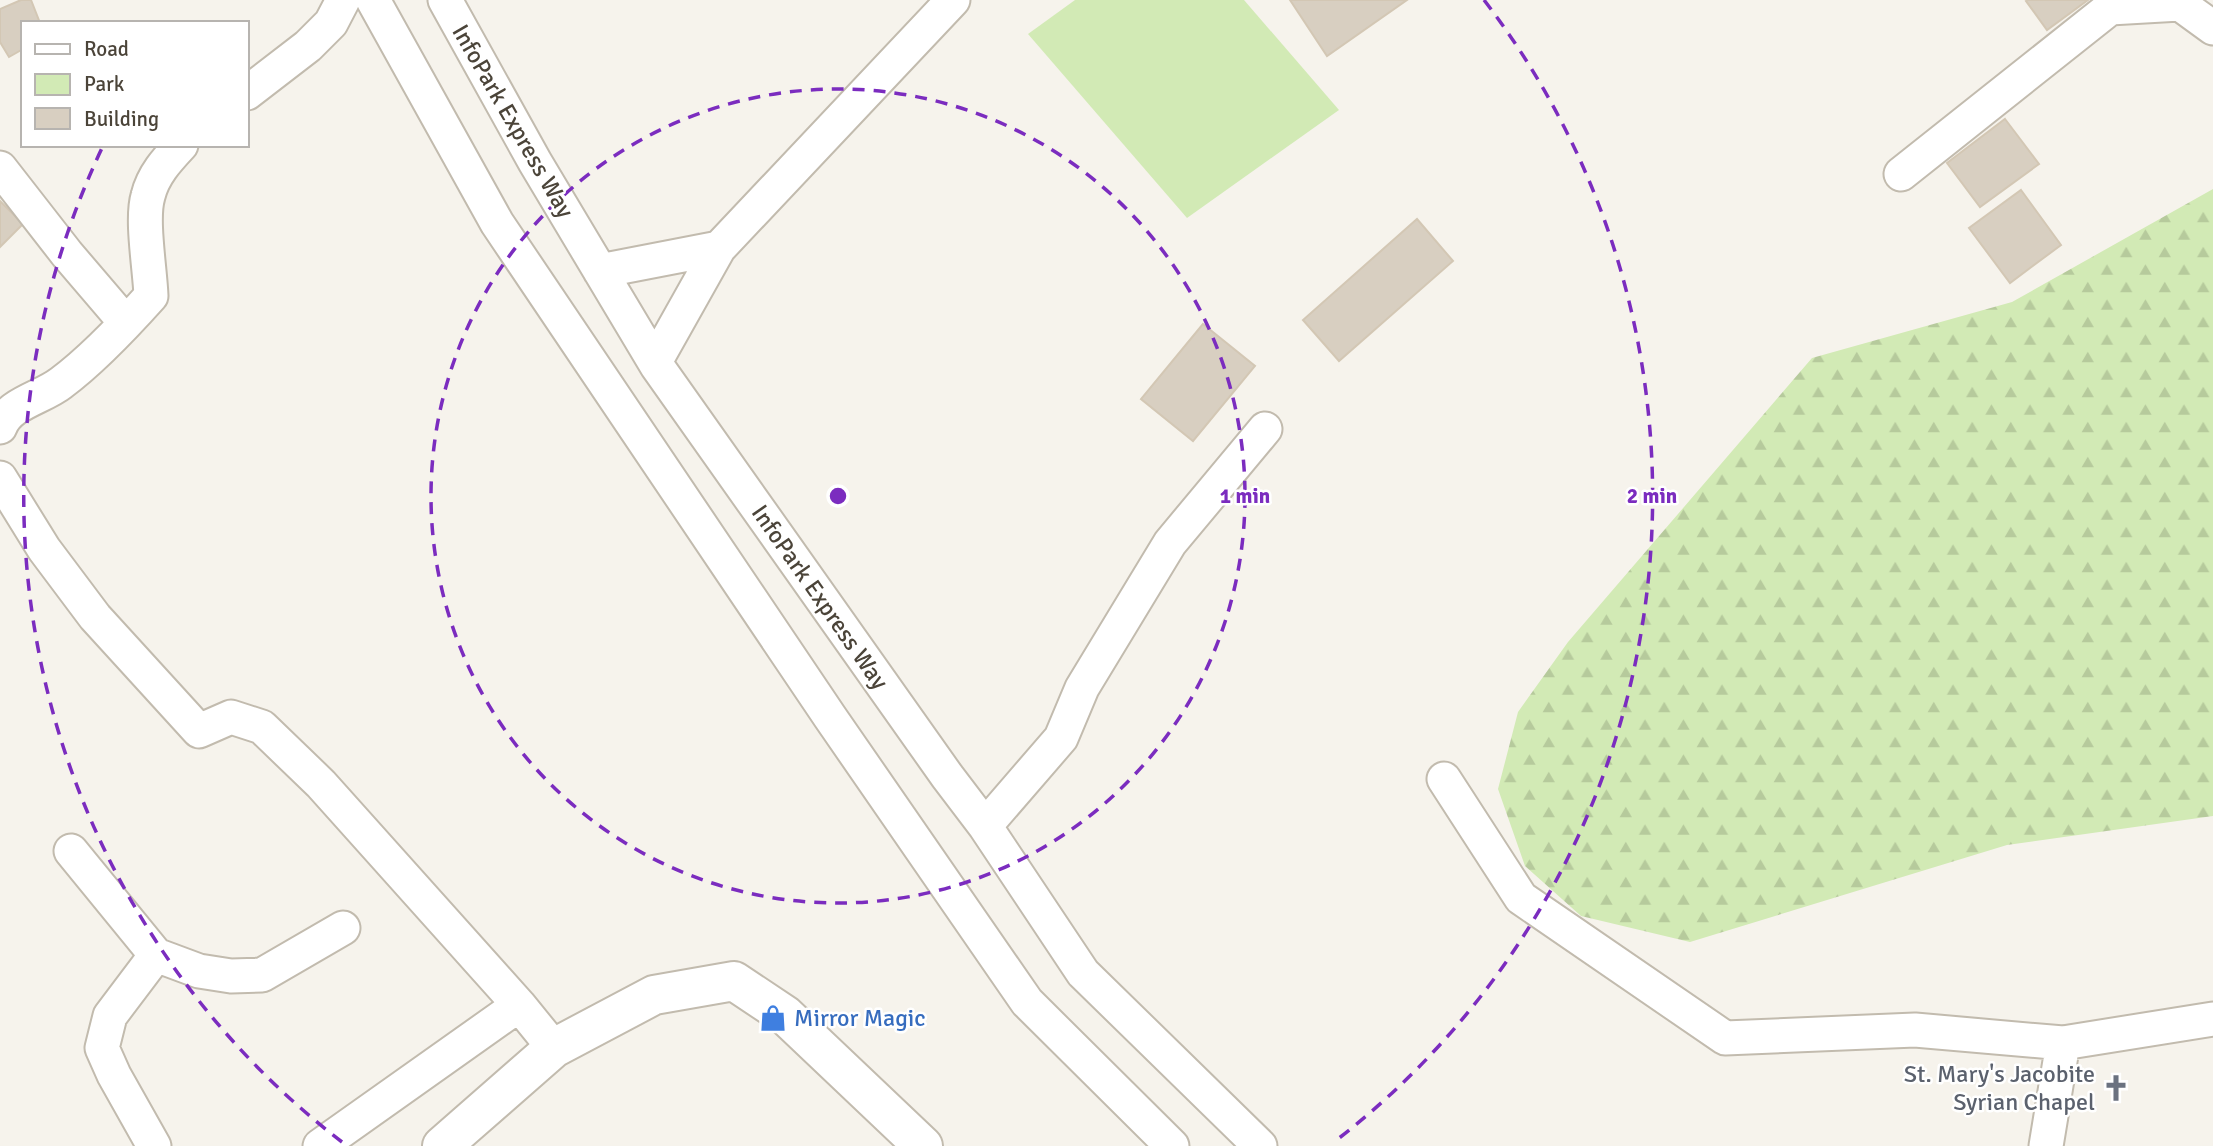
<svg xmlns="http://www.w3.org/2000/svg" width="2213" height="1146" font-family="Signika,sans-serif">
<defs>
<pattern id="forest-firs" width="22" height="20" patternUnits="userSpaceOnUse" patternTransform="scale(1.75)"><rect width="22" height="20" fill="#d2eab5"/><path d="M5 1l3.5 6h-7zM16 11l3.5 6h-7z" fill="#b6ca9c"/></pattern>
</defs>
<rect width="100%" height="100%" fill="#f6f3ec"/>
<path fill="url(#forest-firs)" d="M2213,189v627l-206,29 -317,97 -109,-26 -56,-50 -27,-77 20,-77 50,-70 244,-284 200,-56z"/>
<path fill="#d2eab5" d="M1075,0h169l95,110 -152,108 -159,-184z"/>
<path fill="#d8cfc1" stroke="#d3c7b4" stroke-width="2" d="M21,0h10l9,23h-17v26l-14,8 -9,-15v-33z
M1290,0h117l-80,56z
M2028,0h60l-41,30 -21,-29z
M2005,119l34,45 -59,43 -33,-44z
M2021,190l40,55 -51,38 -41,-55z
M0,201l23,23 -23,23z
M1417,219l36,42 -114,100 -36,-41z
M1203,324l52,42 -62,75 -52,-42z"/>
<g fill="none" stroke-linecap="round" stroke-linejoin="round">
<defs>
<path id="minor" d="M373,0l124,223 333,494 197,285 145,144
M445,0l90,162 122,204 290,410 38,50 98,147 177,173
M247,93l61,-47 23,-23 12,-23
M0,168l67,86 59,69
M1901,174l209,-166 70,-4 33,24
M719,248l234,-248
M600,271l119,-23 -64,114
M0,427c9,-24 42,-29 61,-44 31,-23 64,-58 90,-87 -1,-27 -10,-77 -3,-100 5,-21 19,-36 33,-51
M0,478l44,71 51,68 104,114 32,-14 31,10 59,57 198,221 35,43
M1444,779l77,119 204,140 190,-8 148,13
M985,826l76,-88 21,-50 88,-145 95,-114
M71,851l85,104 -46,61 -8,32 12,27 40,71
M156,955l43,16 32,5 31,-1 81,-47
M320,1146l199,-141
M2046,1146l17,-103 150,-24"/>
<path id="tertiary" d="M442,1146l112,-98 100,-53 80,-14 51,34 138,131"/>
</defs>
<use href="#minor" stroke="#c2bbae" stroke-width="37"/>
<use href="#tertiary" stroke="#c2bbae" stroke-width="42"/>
<use href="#minor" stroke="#fff" stroke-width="33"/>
<use href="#tertiary" stroke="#fff" stroke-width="38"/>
</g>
<g fill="none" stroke="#7b2cbf" stroke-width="3.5" stroke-dasharray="12 9">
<circle cx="838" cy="496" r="407"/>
<path d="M342 1142A814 814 0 0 1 103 146M1484 0A814 814 0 0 1 1334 1142"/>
</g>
<defs>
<symbol id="shop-bare" viewBox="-9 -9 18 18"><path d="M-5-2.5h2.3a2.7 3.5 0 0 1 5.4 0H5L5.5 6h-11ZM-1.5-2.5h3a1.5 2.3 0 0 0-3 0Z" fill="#3f7fe0" stroke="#fff" stroke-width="2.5" paint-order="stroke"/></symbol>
<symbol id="church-bare" viewBox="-9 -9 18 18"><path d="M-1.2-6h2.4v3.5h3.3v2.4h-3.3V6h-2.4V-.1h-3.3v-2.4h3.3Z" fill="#6b7280" stroke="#fff" stroke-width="2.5" paint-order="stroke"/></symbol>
</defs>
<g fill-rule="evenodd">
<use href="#shop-bare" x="754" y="999" width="38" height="38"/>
<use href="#church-bare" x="2097" y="1069" width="38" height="38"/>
</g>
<g text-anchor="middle" stroke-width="5" stroke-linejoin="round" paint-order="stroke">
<g font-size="24" fill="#4b4439" stroke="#fff">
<text transform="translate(513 121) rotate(60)" y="8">InfoPark Express Way</text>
<text transform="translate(820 597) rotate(55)" y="8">InfoPark Express Way</text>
</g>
<g font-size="24" fill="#366cbe" stroke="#fff" text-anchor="start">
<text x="794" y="1026">Mirror Magic</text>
</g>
<g font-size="24" fill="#5b616d" stroke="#fff" text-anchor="end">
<text x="2095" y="1082">St. Mary's Jacobite<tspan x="2095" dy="28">Syrian Chapel</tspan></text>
</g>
</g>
<circle cx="838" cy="496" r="10" fill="#7b2cbf" stroke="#fff" stroke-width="3.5"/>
<g font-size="21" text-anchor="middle" font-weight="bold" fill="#7b2cbf" stroke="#fff" stroke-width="5" stroke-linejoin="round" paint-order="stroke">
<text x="1245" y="503">1 min</text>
<text x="1652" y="503">2 min</text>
</g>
<rect x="21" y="21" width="228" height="126" fill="#ffffff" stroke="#b7b4b0" stroke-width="2"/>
<rect x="35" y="44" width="35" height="10" fill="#ffffff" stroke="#b7b4b0" stroke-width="2"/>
<text x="84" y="56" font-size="21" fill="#4b4439">Road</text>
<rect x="35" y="74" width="35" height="21" fill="#d2eab5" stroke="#b7b4b0" stroke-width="2"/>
<text x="84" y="91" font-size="21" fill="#4b4439">Park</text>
<rect x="35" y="108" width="35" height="21" fill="#d8cfc1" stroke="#b7b4b0" stroke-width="2"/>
<text x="84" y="126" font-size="21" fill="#4b4439">Building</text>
</svg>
